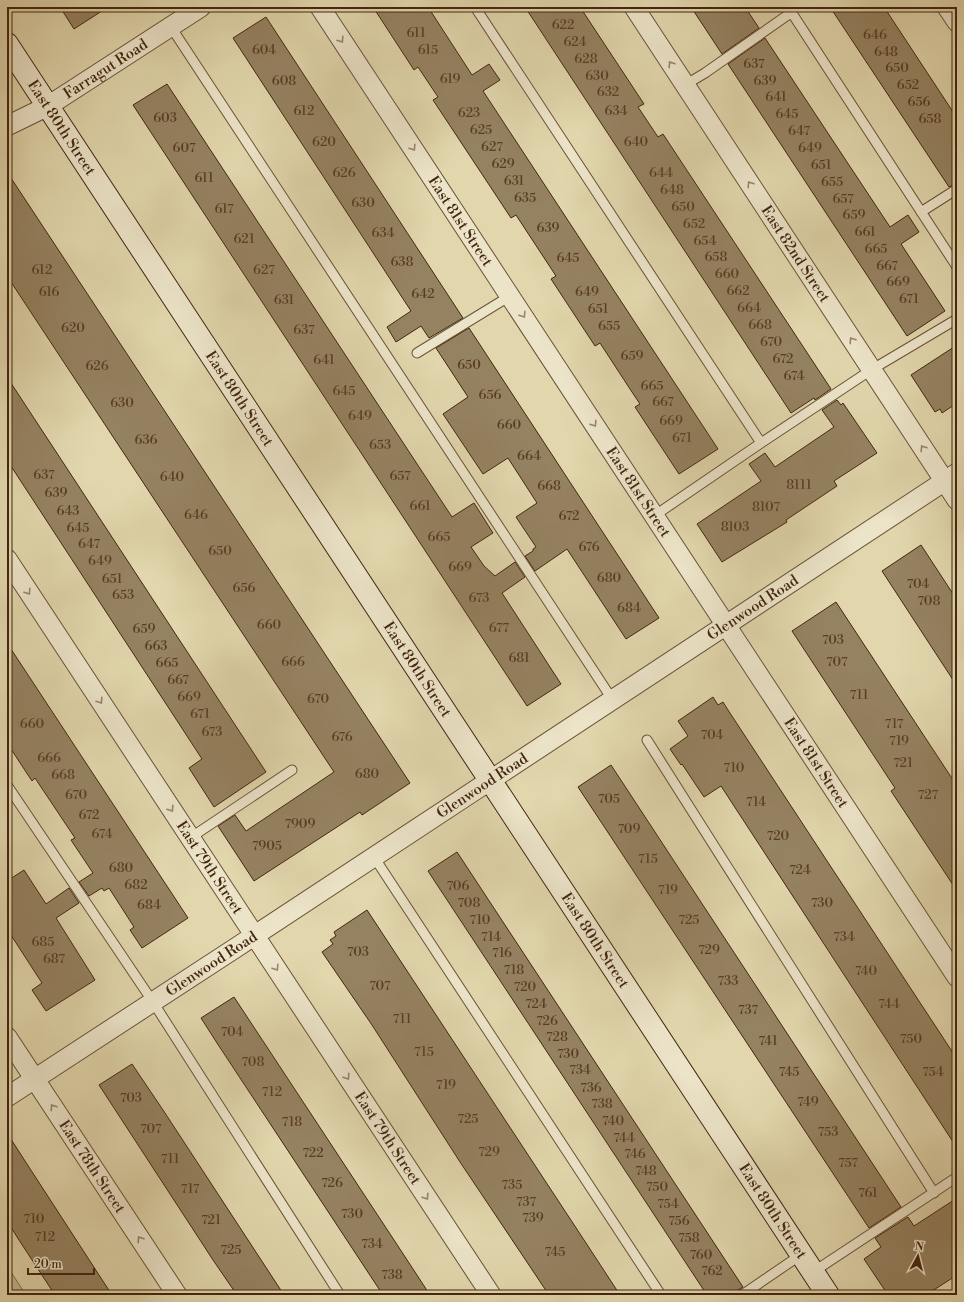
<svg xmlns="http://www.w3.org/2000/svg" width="964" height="1302" font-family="'Libre Bodoni',serif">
<rect width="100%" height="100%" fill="#e1d6ac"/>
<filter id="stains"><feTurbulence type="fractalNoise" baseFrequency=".005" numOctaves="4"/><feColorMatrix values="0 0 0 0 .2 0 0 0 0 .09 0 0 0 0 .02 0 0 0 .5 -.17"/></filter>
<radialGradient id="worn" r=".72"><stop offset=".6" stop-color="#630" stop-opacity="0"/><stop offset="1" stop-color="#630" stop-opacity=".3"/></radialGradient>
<path fill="#c6b891" stroke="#846f50" d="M7,1266l19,29h-19z"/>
<path fill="#958261" stroke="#432610" d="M60,7h48l-34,22z
M373,7h55l44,68 17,-11 11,16 -17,11 235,358 -39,25 -44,-67 5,-3 -10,-15 -30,-46 -5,3 -44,-67 5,-3 -40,-61 -5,3 -78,-118 5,-3 -20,-30 -4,3z
M525,7h55l64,97 -6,3 20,30 5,-3 168,255 -16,11 -1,-2 -23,15z
M691,7h54l14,21 -37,26z
M830,7h54l73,111v65l-8,4z
M266,17l197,301 -34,20 -8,-12 -25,16 -9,-15 24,-16 -178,-273z
M765,38l125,189 18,-12 11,17 -18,12 44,67 -38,25 -179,-272z
M167,84l285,433 22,-14 19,30 -22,14 13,19 11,10 20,-14 10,15 -23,16 59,91 -34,22 -394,-601z
M7,172l403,611 -48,32 -2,-3 -106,69 -36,-55 17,-11 11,16 88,-59 -327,-496z
M469,328l190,290 -33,21 -59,-90 -32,22 -10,-15 8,-5v-2l3,-2 -20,-30 21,-14 -29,-45 -25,16 -40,-60 25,-17 -32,-49z
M957,345v58l-15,10 -2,-4 -5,3 -24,-37z
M7,377l259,395 -52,35 -25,-39 13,-9 -195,-299z
M837,400l4,5 2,-2 34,50 -43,28 3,5 -51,34 1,2 -65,40 -25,-38 64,-43 -12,-17 16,-11 10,14 59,-40 -12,-17z
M921,545l36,55v86l-75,-115z
M836,602l121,184v105l-66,-100 4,-3 -103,-157z
M7,643l181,275 -46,30 -12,-18 4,-3 -25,-39 -5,3 -2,-3 -13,8 -10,-14 14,-9 -22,-33 4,-2 -40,-60 -3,3 -25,-38z
M713,697l5,8 5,-3 5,8 229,349v89l-236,-362 -17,11 -22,-33 -1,1 -11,-16 18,-13 -10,-15z
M611,765l290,442 -32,21 -291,-441z
M457,852l286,435 -5,3 -2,5h-29l-279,-424z
M24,870l22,34 23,-16 10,15 -23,15 39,62 -49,31 -14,-21 10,-7 -35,-54v-48z
M367,910l219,333 34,52h-71l-89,-133 -88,-137 -50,-73 11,-8 -3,-4 6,-4 -2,-4z
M234,997l160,243 36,55h-47l-166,-252 -16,-25z
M132,1064l31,46 121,185h-47l-24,-35 -114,-175z
M7,1133l18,28 87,134h-57l-36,-55 -12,-19z
M957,1198v77l-31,20h-38l-24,-36 17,-12 -6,-9 33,-21 6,9z"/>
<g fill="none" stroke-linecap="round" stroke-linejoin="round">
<defs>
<path id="lane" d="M475,7l286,436 -107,73
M788,7l169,260
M171,27l441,672
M685,85l20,-12 87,-61
M921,212l36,-23
M417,353l93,-57
M761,443l110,-73 86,-51
M647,740l287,453
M7,785l146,217 187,293
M190,838l102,-68
M374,857l287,438
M813,1272l144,-95
M742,1295l60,-41"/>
<g id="street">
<path id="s1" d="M320,7l637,970"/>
<path id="s2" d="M634,7l323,493"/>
<path d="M947,7l10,15"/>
<path id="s3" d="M7,126l41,-20 153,-99"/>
<path id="s4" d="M7,559l484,736"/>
<path id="s5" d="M7,1037l170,258"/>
<path id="s6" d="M7,1097l230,-150 720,-474"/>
</g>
<g id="secondary">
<path id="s7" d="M7,44l821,1251"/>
</g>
</defs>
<use href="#lane" stroke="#6a5237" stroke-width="11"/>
<use href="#street" stroke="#6a5237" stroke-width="21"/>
<use href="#secondary" stroke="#432610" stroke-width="24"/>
<use href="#lane" stroke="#ece4c9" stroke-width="9"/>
<use href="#street" stroke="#ece4c9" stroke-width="19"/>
<use href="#secondary" stroke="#ece4c9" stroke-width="22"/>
</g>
<defs><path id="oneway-chevron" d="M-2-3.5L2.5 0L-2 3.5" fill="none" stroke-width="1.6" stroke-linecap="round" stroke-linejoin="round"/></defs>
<g stroke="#98856c">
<use href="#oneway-chevron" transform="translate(341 40) rotate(57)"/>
<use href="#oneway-chevron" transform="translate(671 64) rotate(-123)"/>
<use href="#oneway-chevron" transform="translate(413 148) rotate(57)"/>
<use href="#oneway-chevron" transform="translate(750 184) rotate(-123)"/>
<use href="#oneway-chevron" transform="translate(523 315) rotate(57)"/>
<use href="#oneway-chevron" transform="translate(852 340) rotate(-123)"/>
<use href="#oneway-chevron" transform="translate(594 424) rotate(57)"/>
<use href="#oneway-chevron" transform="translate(923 448) rotate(-123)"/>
<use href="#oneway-chevron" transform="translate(28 592) rotate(57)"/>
<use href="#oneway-chevron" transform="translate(100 701) rotate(57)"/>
<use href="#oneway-chevron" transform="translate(171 809) rotate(57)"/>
<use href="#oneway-chevron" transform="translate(276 968) rotate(57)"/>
<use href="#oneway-chevron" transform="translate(347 1077) rotate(57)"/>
<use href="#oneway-chevron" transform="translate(53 1107) rotate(-123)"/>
<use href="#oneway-chevron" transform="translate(426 1197) rotate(57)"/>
<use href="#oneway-chevron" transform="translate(140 1239) rotate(-123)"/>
</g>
<g text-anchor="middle" stroke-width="3" stroke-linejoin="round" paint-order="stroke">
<g font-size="13" fill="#583d24">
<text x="563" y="29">622</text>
<text x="416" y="37">611</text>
<text x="875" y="39">646</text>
<text x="575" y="46">624</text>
<text x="264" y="54">604</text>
<text x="428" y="54">615</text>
<text x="886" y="56">648</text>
<text x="586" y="63">628</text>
<text x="754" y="68">637</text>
<text x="897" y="72">650</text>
<text x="597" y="80">630</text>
<text x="450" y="83">619</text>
<text x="284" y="85">608</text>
<text x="765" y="85">639</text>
<text x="908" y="89">652</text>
<text x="608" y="96">632</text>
<text x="776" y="101">641</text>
<text x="919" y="106">656</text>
<text x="304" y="115">612</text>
<text x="616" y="115">634</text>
<text x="469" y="117">623</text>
<text x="787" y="118">645</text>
<text x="165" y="122">603</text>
<text x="930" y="123">658</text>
<text x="481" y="134">625</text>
<text x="799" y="135">647</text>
<text x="324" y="146">620</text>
<text x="636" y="146">640</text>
<text x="492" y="151">627</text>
<text x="184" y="152">607</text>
<text x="810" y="152">649</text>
<text x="503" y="168">629</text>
<text x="821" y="169">651</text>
<text x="344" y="177">626</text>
<text x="661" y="177">644</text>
<text x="204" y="182">611</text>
<text x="514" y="185">631</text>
<text x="832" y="186">655</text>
<text x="672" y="194">648</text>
<text x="525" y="202">635</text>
<text x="843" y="203">657</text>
<text x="363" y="207">630</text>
<text x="683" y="211">650</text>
<text x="224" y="213">617</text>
<text x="854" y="219">659</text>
<text x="694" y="228">652</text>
<text x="548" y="232">639</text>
<text x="865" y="236">661</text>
<text x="383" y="237">634</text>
<text x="244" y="243">621</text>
<text x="705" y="245">654</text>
<text x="876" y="253">665</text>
<text x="716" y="261">658</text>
<text x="568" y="262">645</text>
<text x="402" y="266">638</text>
<text x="887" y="270">667</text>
<text x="42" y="274">612</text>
<text x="264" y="274">627</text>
<text x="727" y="278">660</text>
<text x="898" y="286">669</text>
<text x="738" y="295">662</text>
<text x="49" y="296">616</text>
<text x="587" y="296">649</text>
<text x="423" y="298">642</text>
<text x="909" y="303">671</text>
<text x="284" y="304">631</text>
<text x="749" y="312">664</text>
<text x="598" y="313">651</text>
<text x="760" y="329">668</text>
<text x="609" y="330">655</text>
<text x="73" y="332">620</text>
<text x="304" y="334">637</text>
<text x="771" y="346">670</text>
<text x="632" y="360">659</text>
<text x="783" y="363">672</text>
<text x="324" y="364">641</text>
<text x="469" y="369">650</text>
<text x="97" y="370">626</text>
<text x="794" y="380">674</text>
<text x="652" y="390">665</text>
<text x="344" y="395">645</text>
<text x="490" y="399">656</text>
<text x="663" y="406">667</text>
<text x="122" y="407">630</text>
<text x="360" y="420">649</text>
<text x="671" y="425">669</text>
<text x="509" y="429">660</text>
<text x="682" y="442">671</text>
<text x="146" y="444">636</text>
<text x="380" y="449">653</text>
<text x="529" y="460">664</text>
<text x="44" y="479">637</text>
<text x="400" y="480">657</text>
<text x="172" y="481">640</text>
<text x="799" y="489">8111</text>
<text x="549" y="490">668</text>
<text x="56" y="497">639</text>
<text x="420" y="510">661</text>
<text x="766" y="511">8107</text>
<text x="68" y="515">643</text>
<text x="196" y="519">646</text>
<text x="569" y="520">672</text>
<text x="735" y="531">8103</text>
<text x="78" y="532">645</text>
<text x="439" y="541">665</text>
<text x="89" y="548">647</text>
<text x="589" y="551">676</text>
<text x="220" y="555">650</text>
<text x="100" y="565">649</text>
<text x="460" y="571">669</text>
<text x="609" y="582">680</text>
<text x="112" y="583">651</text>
<text x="918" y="588">704</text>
<text x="244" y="592">656</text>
<text x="123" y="599">653</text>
<text x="479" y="602">673</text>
<text x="929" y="605">708</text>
<text x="629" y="612">684</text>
<text x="269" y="629">660</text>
<text x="499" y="632">677</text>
<text x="144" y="633">659</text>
<text x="833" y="644">703</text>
<text x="156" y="650">663</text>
<text x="519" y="662">681</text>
<text x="293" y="666">666</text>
<text x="837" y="666">707</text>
<text x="167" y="667">665</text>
<text x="178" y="684">667</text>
<text x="859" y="699">711</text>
<text x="189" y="701">669</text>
<text x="318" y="703">670</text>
<text x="200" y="718">671</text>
<text x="32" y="728">660</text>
<text x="894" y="728">717</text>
<text x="212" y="736">673</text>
<text x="712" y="739">704</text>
<text x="342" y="741">676</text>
<text x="899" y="745">719</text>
<text x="49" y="762">666</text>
<text x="903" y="767">721</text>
<text x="734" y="772">710</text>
<text x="367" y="778">680</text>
<text x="63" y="779">668</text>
<text x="76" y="799">670</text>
<text x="928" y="799">727</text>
<text x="609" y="803">705</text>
<text x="756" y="806">714</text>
<text x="89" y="819">672</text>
<text x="300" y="828">7909</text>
<text x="629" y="833">709</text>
<text x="102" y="838">674</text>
<text x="778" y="840">720</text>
<text x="267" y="850">7905</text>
<text x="648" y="863">715</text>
<text x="121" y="872">680</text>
<text x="800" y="874">724</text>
<text x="136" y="889">682</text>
<text x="458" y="890">706</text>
<text x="668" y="894">719</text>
<text x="469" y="907">708</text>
<text x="822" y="907">730</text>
<text x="149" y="909">684</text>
<text x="480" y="924">710</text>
<text x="689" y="924">725</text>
<text x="491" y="941">714</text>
<text x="844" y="941">734</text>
<text x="43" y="946">685</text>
<text x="709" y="954">729</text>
<text x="358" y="956">703</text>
<text x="502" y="957">716</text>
<text x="54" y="963">687</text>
<text x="514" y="974">718</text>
<text x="866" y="975">740</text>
<text x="728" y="985">733</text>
<text x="380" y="990">707</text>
<text x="525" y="991">720</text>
<text x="536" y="1008">724</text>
<text x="889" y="1008">744</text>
<text x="748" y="1014">737</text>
<text x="402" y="1023">711</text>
<text x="547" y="1025">726</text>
<text x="232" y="1036">704</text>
<text x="557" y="1041">728</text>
<text x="911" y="1043">750</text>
<text x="768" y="1045">741</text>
<text x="424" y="1056">715</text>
<text x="568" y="1058">730</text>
<text x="253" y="1066">708</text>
<text x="580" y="1074">734</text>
<text x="789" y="1076">745</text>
<text x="933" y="1076">754</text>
<text x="446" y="1089">719</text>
<text x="591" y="1092">736</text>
<text x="272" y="1096">712</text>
<text x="131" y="1102">703</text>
<text x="808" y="1106">749</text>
<text x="602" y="1108">738</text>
<text x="468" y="1123">725</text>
<text x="613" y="1125">740</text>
<text x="292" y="1126">718</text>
<text x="151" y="1133">707</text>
<text x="828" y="1136">753</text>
<text x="624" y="1142">744</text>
<text x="489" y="1156">729</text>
<text x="313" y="1157">722</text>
<text x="635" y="1158">746</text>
<text x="170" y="1163">711</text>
<text x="848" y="1167">757</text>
<text x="646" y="1175">748</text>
<text x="332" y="1187">726</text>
<text x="512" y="1189">735</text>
<text x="657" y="1191">750</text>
<text x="190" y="1193">717</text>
<text x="868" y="1197">761</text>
<text x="526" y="1206">737</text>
<text x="668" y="1208">754</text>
<text x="352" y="1218">730</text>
<text x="533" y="1222">739</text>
<text x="34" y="1223">710</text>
<text x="211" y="1224">721</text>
<text x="679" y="1225">756</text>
<text x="45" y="1241">712</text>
<text x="689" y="1242">758</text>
<text x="372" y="1248">734</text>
<text x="231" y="1254">725</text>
<text x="555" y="1256">745</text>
<text x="701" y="1259">760</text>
<text x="712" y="1275">762</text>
<text x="392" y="1279">738</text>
</g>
<g font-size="15" fill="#432610" stroke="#ece4c9">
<text dy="5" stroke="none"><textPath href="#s3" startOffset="114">Farragut Road</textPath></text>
<text dy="5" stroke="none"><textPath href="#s7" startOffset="100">East 80th Street</textPath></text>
<text dy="5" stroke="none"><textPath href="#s1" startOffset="256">East 81st Street</textPath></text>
<text dy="5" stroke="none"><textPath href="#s2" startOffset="295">East 82nd Street</textPath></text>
<text dy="5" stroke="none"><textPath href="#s7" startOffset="424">East 80th Street</textPath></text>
<text dy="5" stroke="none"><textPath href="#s1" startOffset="580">East 81st Street</textPath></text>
<text dy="5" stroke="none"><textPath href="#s6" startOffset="892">Glenwood Road</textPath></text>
<text dy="5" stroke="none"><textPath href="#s7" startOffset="748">East 80th Street</textPath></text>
<text dy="5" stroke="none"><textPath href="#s1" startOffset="904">East 81st Street</textPath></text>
<text dy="5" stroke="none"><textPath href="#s6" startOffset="568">Glenwood Road</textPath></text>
<text dy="5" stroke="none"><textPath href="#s4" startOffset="369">East 79th Street</textPath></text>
<text dy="5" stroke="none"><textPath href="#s7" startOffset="1072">East 80th Street</textPath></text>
<text dy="5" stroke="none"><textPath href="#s6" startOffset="244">Glenwood Road</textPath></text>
<text dy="5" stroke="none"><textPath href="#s4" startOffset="693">East 79th Street</textPath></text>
<text dy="5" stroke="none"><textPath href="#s5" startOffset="155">East 78th Street</textPath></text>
<text dy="5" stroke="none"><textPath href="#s7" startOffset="1396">East 80th Street</textPath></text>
</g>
</g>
<rect width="964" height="1302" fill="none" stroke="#e1d6ac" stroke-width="24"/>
<rect x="8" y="8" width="948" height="1286" fill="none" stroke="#432610" stroke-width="2"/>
<rect x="12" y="12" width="940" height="1278" fill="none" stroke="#432610"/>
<g transform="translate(918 1256) rotate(7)" stroke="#ece4c9" stroke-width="3" paint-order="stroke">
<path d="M0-3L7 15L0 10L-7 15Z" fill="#432610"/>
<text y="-6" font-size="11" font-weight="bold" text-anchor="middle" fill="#432610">N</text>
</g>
<path d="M28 1268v6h66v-6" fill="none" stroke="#432610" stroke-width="2"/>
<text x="34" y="1268" font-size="12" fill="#432610" stroke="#ece4c9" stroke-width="3" paint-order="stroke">20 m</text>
<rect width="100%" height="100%" filter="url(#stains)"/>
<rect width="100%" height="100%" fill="url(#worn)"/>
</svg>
